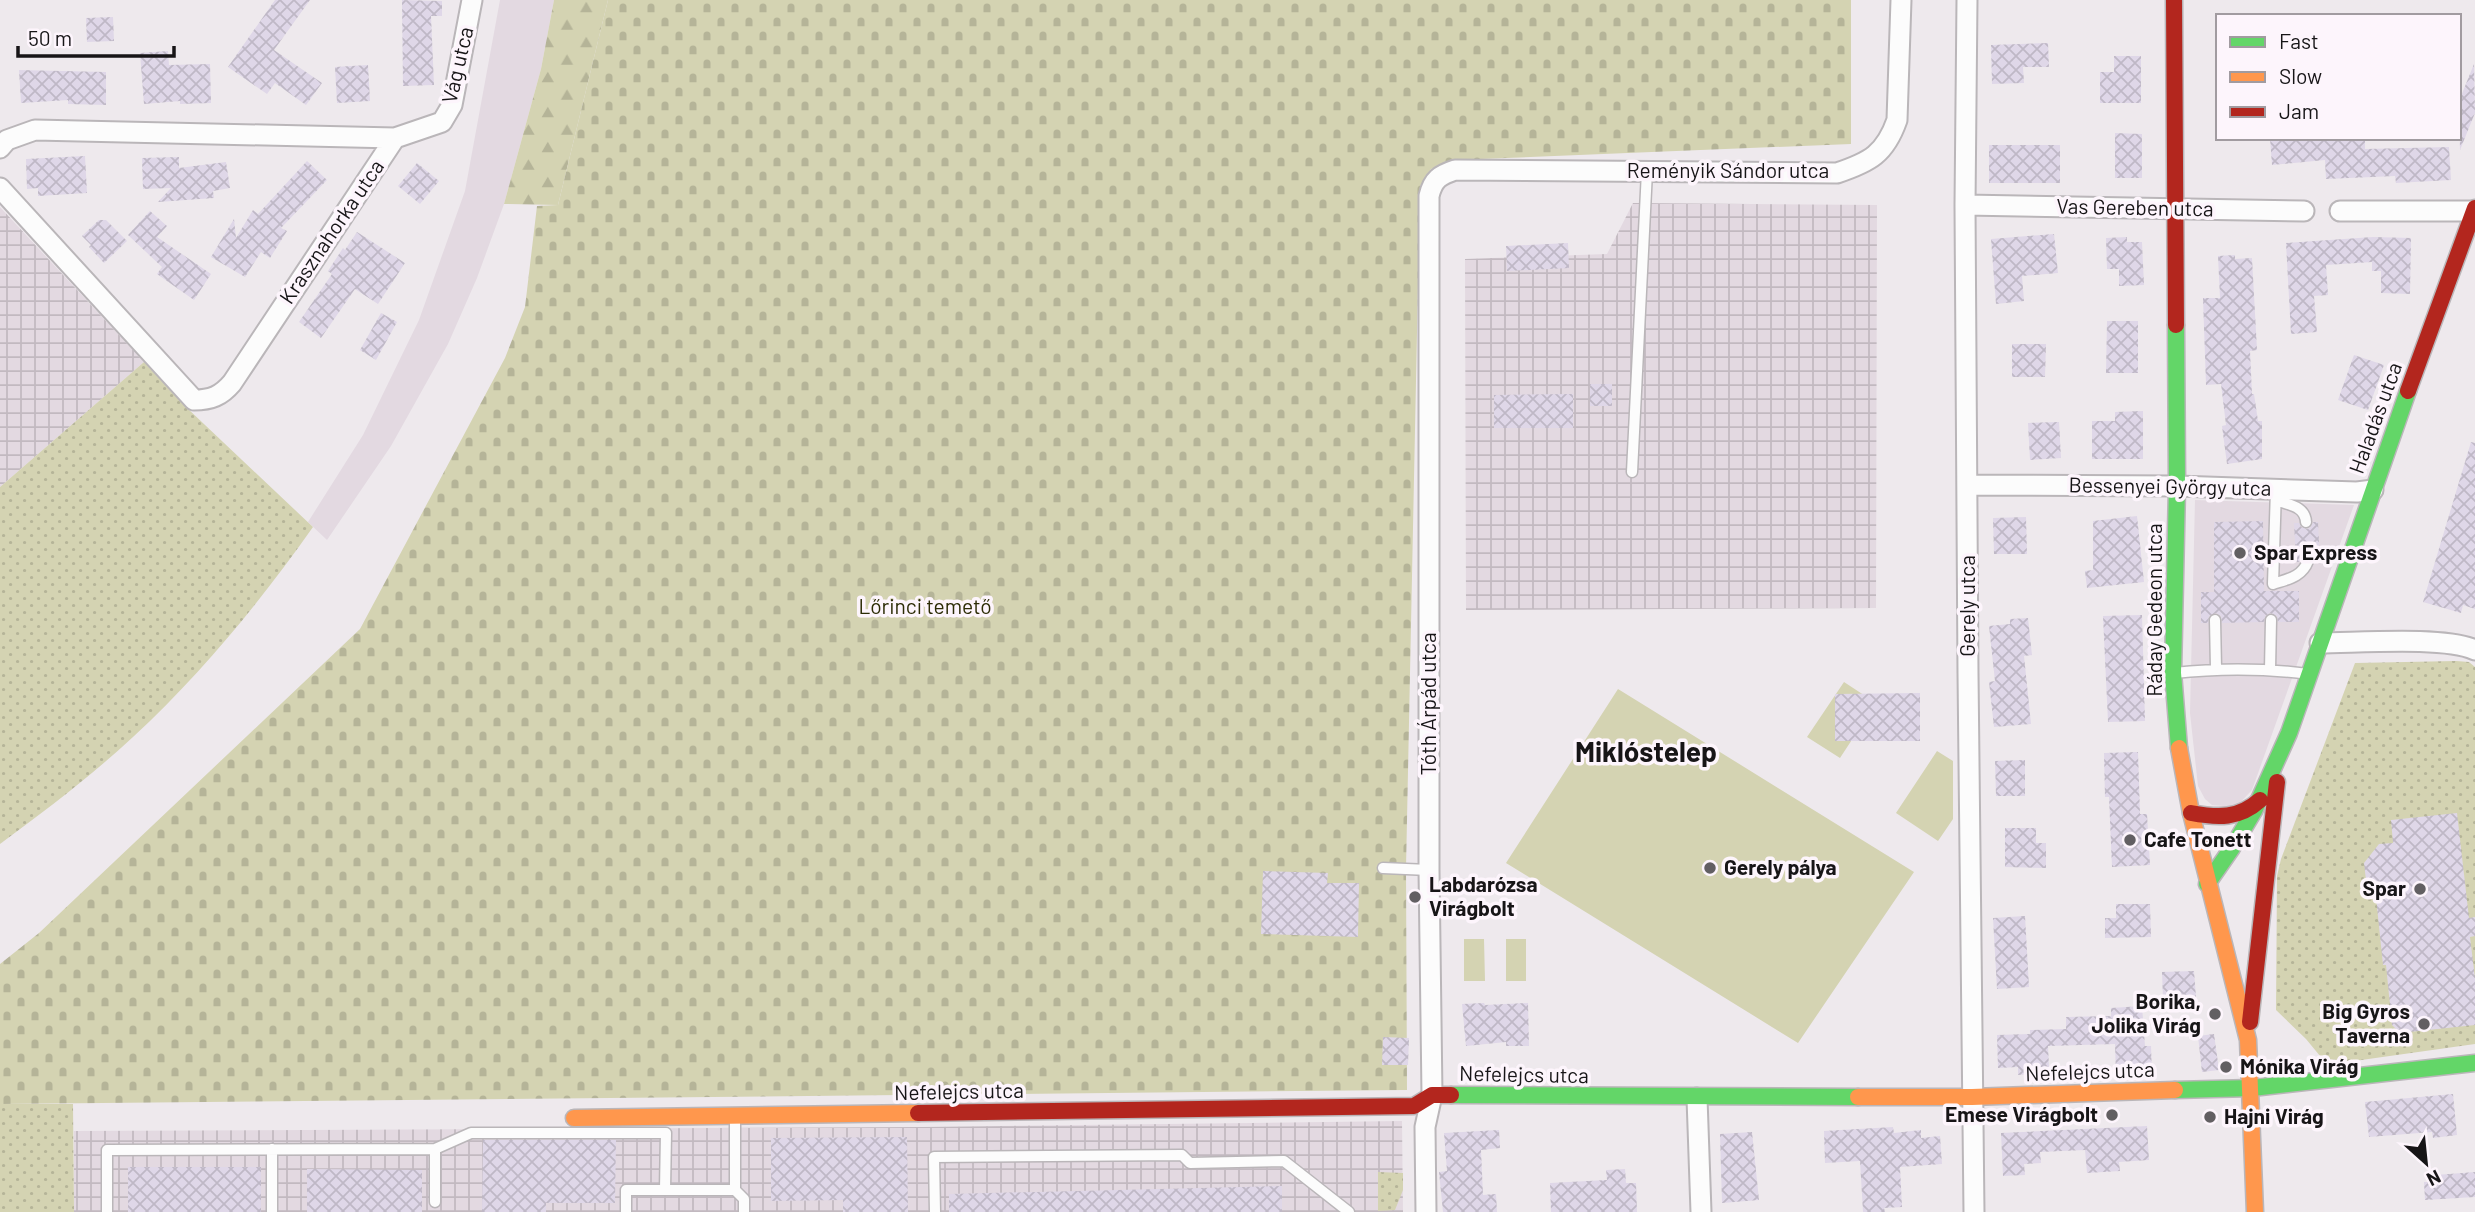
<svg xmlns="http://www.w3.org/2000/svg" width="2475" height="1212" font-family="Barlow,sans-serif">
<defs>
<pattern id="industrial-grid" width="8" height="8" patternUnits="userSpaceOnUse" patternTransform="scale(1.75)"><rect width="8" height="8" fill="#e3d9e1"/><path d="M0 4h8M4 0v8" fill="none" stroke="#c2b9c0"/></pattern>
<pattern id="grass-dots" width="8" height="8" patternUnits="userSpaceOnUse" patternTransform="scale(1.75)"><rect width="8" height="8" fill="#d4d3b2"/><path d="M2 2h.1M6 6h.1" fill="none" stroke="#b5b498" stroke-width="1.8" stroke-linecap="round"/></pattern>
<pattern id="forest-firs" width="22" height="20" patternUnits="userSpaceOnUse" patternTransform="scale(1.75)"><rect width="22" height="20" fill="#d4d3b2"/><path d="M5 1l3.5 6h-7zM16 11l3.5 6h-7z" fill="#b5b498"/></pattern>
<pattern id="cemetery-stones" width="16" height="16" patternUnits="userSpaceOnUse" patternTransform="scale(1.75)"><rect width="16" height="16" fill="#d4d3b2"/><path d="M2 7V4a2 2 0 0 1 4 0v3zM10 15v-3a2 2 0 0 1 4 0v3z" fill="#b5b498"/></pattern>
<pattern id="building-cross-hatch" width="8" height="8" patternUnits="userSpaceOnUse" patternTransform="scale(1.75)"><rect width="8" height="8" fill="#dfd7e8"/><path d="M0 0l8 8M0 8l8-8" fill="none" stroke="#bfb8c6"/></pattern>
</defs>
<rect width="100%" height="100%" fill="#eee9ed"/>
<path fill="#e3d9e1" d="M500,0h54l-13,69 -37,135 -27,74 -29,66 -57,102 -64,94 -19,-18 55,-87 56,-115 46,-129z
M2195,500l159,5 -102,285 -16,17 -24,-2 -7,-6 -7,-13 -8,-73z"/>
<path fill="url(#industrial-grid)" d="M1633,203l244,2 -1,403 -410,2 -1,-351 142,-5z
M0,207l144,155 -144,125z
M1402,1121l1,91h-1329v-81l849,-4z"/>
<path fill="url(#grass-dots)" d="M144,362l42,45 127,120c-53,75 -112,147 -180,210 -42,39 -87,73 -133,107v-357z
M2456,661l13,1 6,5v377l-135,19 -15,-1 -19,-23 -30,-29 1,-134 4,-17 74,-196z
M0,1104h73l1,108h-74z
M1378,1172l25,1v17l-8,20 -17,1z"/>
<path fill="url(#forest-firs)" d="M554,0h54l-50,205 -54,-1 37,-135z"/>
<path fill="url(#cemetery-stones)" d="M608,0h1243v144l-396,16 -24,9 -11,17 -14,683 1,221 -1407,14v-140l39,-31 321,-304 145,-271 20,-51 12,-101 21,-1z"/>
<path fill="#d4d3b2" d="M1844,682l32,21 -36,55 -33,-21z
M1618,689l296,183 -116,171 -292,-180z
M1937,751l16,10v58l-15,22 -42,-28z
M1464,939h20l1,42h-21z
M1506,939h20v42h-20z"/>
<path fill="url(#building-cross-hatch)" d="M275,0h35l-36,50 48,33 -16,22 -31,-22 -8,11 -39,-27z
M402,0l40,1v15h-11l3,69 -31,1z
M113,17l1,24 -27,1 -1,-24z
M2048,43l1,24h-26l1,16 -32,1 -1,-39z
M168,51l1,14 41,-1 1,39 -31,1v-3l-36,3 -4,-51z
M2114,56h27v47h-41v-31h14z
M2474,64l1,49 -15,37 -1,-49z
M368,65l2,36 -33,2 -2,-36z
M19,70l87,2v33l-38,-1v-4l-47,3z
M2115,133l27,1v44h-27z
M2270,138h95v11l84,-2 2,33 -55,3 -1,-7 -69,3 -1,-19 -53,5z
M1989,145h71v38h-71z
M85,156l2,37 -49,3v-8l-11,1 -1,-30z
M179,157v11l47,-6 4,26 -17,3 1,7 -56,4 13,-14 -28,1 -1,-31z
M307,161l20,19 -46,48 6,3 -17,27 -9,-6 -16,25 -34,-20 23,-38 2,19 17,-28 5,4z
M417,163l22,18 -19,23 -22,-18z
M150,211l17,15 -10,11 54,37 -17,26 -37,-26 5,-7 -34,-32z
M99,220h7l21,21 -23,22 -15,-16 2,-2 -9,-9z
M357,232l48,31 -27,41 -23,-15 -34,49 -22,-16 33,-48 -4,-3 15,-23 2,2z
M2054,234l4,39 -36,3 2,25 -28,3 -5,-65z
M2127,237v5h15l2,43 -25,1v-17h-12l-1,-31z
M2373,237l38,1 -1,56 -29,-1v-22h-9v-9l-46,3 2,30 -14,1 3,36 -26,2 -5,-91z
M1568,243l1,25 -62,3 -1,-25z
M2235,255v4l17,-1 5,92 -7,1 2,43h2l4,27h4v38l-35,5 -5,-38 4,-1 -5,-41 -15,1 -3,-87h17l-2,-42z
M381,313l16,9 -21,38 -16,-10z
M2107,321h31v52h-32z
M2012,344h34l-1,33h-33z
M2354,355l30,10 -16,45 -30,-10z
M1590,384h22v22h-22z
M1573,394v34h-79v-33z
M2143,411v48h-51v-38h23v-9z
M2059,422l2,36 -31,2 -2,-37z
M2471,442l4,1v166l-12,-4 -2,8 -38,-11z
M2137,516l7,66 -57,6 -2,-17 8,-1v-49z
M2026,517l1,37h-33l-1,-36z
M2263,521l1,70h35v31h-21l-1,-6 -7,-3 -5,3 -1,6 -42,1 -1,-7 -5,-3 -7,3 -1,7h-7v-31h13v-70z
M2313,522h5l2,39h-5l-1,-5 -6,-2 -5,1 -4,7h-3l-2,-39h5l2,4 6,2 4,-2z
M2142,615l3,106 -37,1 -5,-106z
M2028,618l4,37 -8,1 7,68 -37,3 -5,-45 6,-1 -6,-55 21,-2v-5z
M1920,693v48h-85v-47z
M2138,752l2,62h7l3,51 -38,2 -3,-70h-4l-1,-44z
M2025,760v36h-29l-1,-35z
M2457,813l12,105 6,-1v19l-5,1 5,41v47l-75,8 -8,-8 -6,-60h-3l-8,-77 -8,1 -3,-26 15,-19 14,-1 -2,-23z
M2005,828h31v15h10v25l-41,-1z
M1263,871l65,2 -1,10h32l-1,54 -97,-3z
M2116,904h34l1,33 -46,1v-20h11z
M2025,916l4,71 -32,2 -4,-71z
M2194,971l2,26 -33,2 -1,-27z
M1484,1003l1,2 43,-2 1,43h-23v-4l-40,4 -4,-42z
M2142,1006l3,40h6l1,29 -36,2 -1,-33 -67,2 1,21h-14v7l-17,1v-8l-20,1 -1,-33 33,-1v-4l36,-1v-12l45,-1v-8z
M2214,1034l5,36 -17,2 -4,-36z
M1383,1037l26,1 -1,27h-26z
M2453,1094l4,41 -24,3 -1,-6 -63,5 -4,-35z
M2147,1126l2,34 -30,2 1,9 -33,2 -2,-23 -45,2 1,11 -17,1 1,11 -22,1 -2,-43z
M1893,1127l1,6 27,-3v8l19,-2 2,28 -42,3 2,40 -18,1 1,4h-22l-3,-51 -35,2 -1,-32z
M1499,1130l1,18 -19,2 2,45 13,-1 1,18h-54l-4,-40 8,-1 -3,-38z
M1752,1132l7,68 -37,3 -2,-69z
M907,1137l1,75h-65v-12l-72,1v-63z
M483,1140h133l-1,63h-69v9h-64z
M128,1167h133v45h-133z
M307,1169l115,1v42h-115z
M1625,1169l1,14h10l1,29h-86l-1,-29 57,-3 -1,-10z
M2475,1172v25l-50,3 -1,-18h12v-7z
M1282,1186v26h-333v-18z"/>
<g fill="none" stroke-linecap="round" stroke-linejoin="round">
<defs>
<path id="lane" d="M1632,472l15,-301
M2276,489l-3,95c15,-5 29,-7 35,-23
M2276,500c13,5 29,6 30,22
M2215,620l1,48
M2270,669l1,-49
M2174,673c45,-5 89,-5 134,1
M1383,868l46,2
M272,1149v63
M435,1149l36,-16h195l-1,56
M735,1190l9,9v13
M107,1212v-62l328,-1v53
M626,1212v-22h109v-71
M935,1212l-1,-55 248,-2 8,8 94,-2 65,51"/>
<path id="street" d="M1967,0l-2,205 3,468 6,539
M0,148l7,-8 28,-10 360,8 47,-16 10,-17 20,-105
M0,188l194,212c17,0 27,-4 38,-17l163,-245
M1965,205l339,6
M2340,211h134
M1967,485l210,1 180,6 16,-2
M2320,643c37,0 125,-7 155,7
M1697,1098l4,114
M1426,1212l-1,-85 7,-32 -3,-225v-674c4,-17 11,-21 26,-26l382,3c33,-11 48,-19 60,-53l4,-120"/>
<path id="fast" d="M2176,325l1,161 -4,187 6,75
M2207,884l25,-36 22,-37 35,-78 119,-342
M2175,1090l77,-2 223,-25
M1451,1095l407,2"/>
<path id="slow" d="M2179,748l12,65 57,227 7,172
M1858,1097h114l203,-7
M574,1118l344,-5"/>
<path id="jam" d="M2174,0l2,325
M2408,391l67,-183
M2191,813c27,5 48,6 69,-13
M2250,1022l27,-240
M918,1113l496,-7 18,-11h19"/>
</defs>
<use href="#lane" stroke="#bab6b9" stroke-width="13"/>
<use href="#street" stroke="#bab6b9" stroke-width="23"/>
<use href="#fast" stroke="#bab6b9" stroke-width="19"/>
<use href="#slow" stroke="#bab6b9" stroke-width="19"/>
<use href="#jam" stroke="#bab6b9" stroke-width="19"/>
<use href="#lane" stroke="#fcfcfc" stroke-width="10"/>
<use href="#street" stroke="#fcfcfc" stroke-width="19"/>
<use href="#fast" stroke="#63d668" stroke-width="16"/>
<use href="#slow" stroke="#ff974d" stroke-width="16"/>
<use href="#jam" stroke="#b3261e" stroke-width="16"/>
</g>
<g fill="#625f62" stroke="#fdf5fc" stroke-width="2.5">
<circle cx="2240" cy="553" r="7"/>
<circle cx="2130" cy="840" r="7"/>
<circle cx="1710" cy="868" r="7"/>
<circle cx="2420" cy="889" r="7"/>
<circle cx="1415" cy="897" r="7"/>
<circle cx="2215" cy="1014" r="7"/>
<circle cx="2424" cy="1024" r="7"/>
<circle cx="2226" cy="1067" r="7"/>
<circle cx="2112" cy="1115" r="7"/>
<circle cx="2210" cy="1117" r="7"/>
</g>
<g text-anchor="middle" stroke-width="7" stroke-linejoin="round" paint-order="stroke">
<g font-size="21" fill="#171517" stroke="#fdf5fc">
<text transform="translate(458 65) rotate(-77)" y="7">Vág utca</text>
<text x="1728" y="178">Reményik Sándor utca</text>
<text transform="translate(2135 208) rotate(1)" y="7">Vas Gereben utca</text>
<text transform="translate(332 232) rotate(-56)" y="7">Krasznahorka utca</text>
<text transform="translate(2376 418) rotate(-70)" y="7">Haladás utca</text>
<text transform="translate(2170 487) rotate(1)" y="7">Bessenyei György utca</text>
<text transform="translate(1968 606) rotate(-90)" y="7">Gerely utca</text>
<text transform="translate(2155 610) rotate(-90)" y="7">Ráday Gedeon utca</text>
<text transform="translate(1429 704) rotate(-90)" y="7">Tóth Árpád utca</text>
<text transform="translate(2090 1072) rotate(-2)" y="7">Nefelejcs utca</text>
<text transform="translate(1524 1075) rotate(1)" y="7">Nefelejcs utca</text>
<text transform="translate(959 1092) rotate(-1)" y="7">Nefelejcs utca</text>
</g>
<g font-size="21" font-weight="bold" fill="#171517" stroke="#fdf5fc" text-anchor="start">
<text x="2254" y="560">Spar Express</text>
<text x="2144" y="847">Cafe Tonett</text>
<text x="1724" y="875">Gerely pálya</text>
<text x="1429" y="892">Labdarózsa<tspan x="1429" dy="24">Virágbolt</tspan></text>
<text x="2406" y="896" text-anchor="end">Spar</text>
<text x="2201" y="1009" text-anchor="end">Borika,<tspan x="2201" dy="24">Jolika Virág</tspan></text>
<text x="2410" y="1019" text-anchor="end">Big Gyros<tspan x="2410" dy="24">Taverna</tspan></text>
<text x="2240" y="1074">Mónika Virág</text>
<text x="2098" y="1122" text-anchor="end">Emese Virágbolt</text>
<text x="2224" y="1124">Hajni Virág</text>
</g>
<g font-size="21" fill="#2c2c05" stroke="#fdf5fc">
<text x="925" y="614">Lőrinci temető</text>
</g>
<g font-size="28" font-weight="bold" fill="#171517" stroke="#fdf5fc">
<text x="1646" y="762">Miklóstelep</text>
</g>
</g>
<rect x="2216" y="14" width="245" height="126" fill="#fdf5fc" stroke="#a19ba0" stroke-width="2"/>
<rect x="2230" y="37" width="35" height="10" fill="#63d668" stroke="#a19ba0" stroke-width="2"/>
<text x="2279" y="49" font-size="21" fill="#171517">Fast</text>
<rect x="2230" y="72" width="35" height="10" fill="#ff974d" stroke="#a19ba0" stroke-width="2"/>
<text x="2279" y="84" font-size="21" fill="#171517">Slow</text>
<rect x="2230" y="107" width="35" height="10" fill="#b3261e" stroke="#a19ba0" stroke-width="2"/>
<text x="2279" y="119" font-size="21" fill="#171517">Jam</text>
<g transform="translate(2426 1163) rotate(153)" stroke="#fdf5fc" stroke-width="5" paint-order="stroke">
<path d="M0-5L12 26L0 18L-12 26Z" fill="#171517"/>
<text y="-10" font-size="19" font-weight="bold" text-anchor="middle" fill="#171517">N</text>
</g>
<path d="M18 46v10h156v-10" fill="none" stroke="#171517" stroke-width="3.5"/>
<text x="28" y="46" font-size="21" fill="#171517" stroke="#fdf5fc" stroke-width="5" paint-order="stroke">50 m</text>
</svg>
